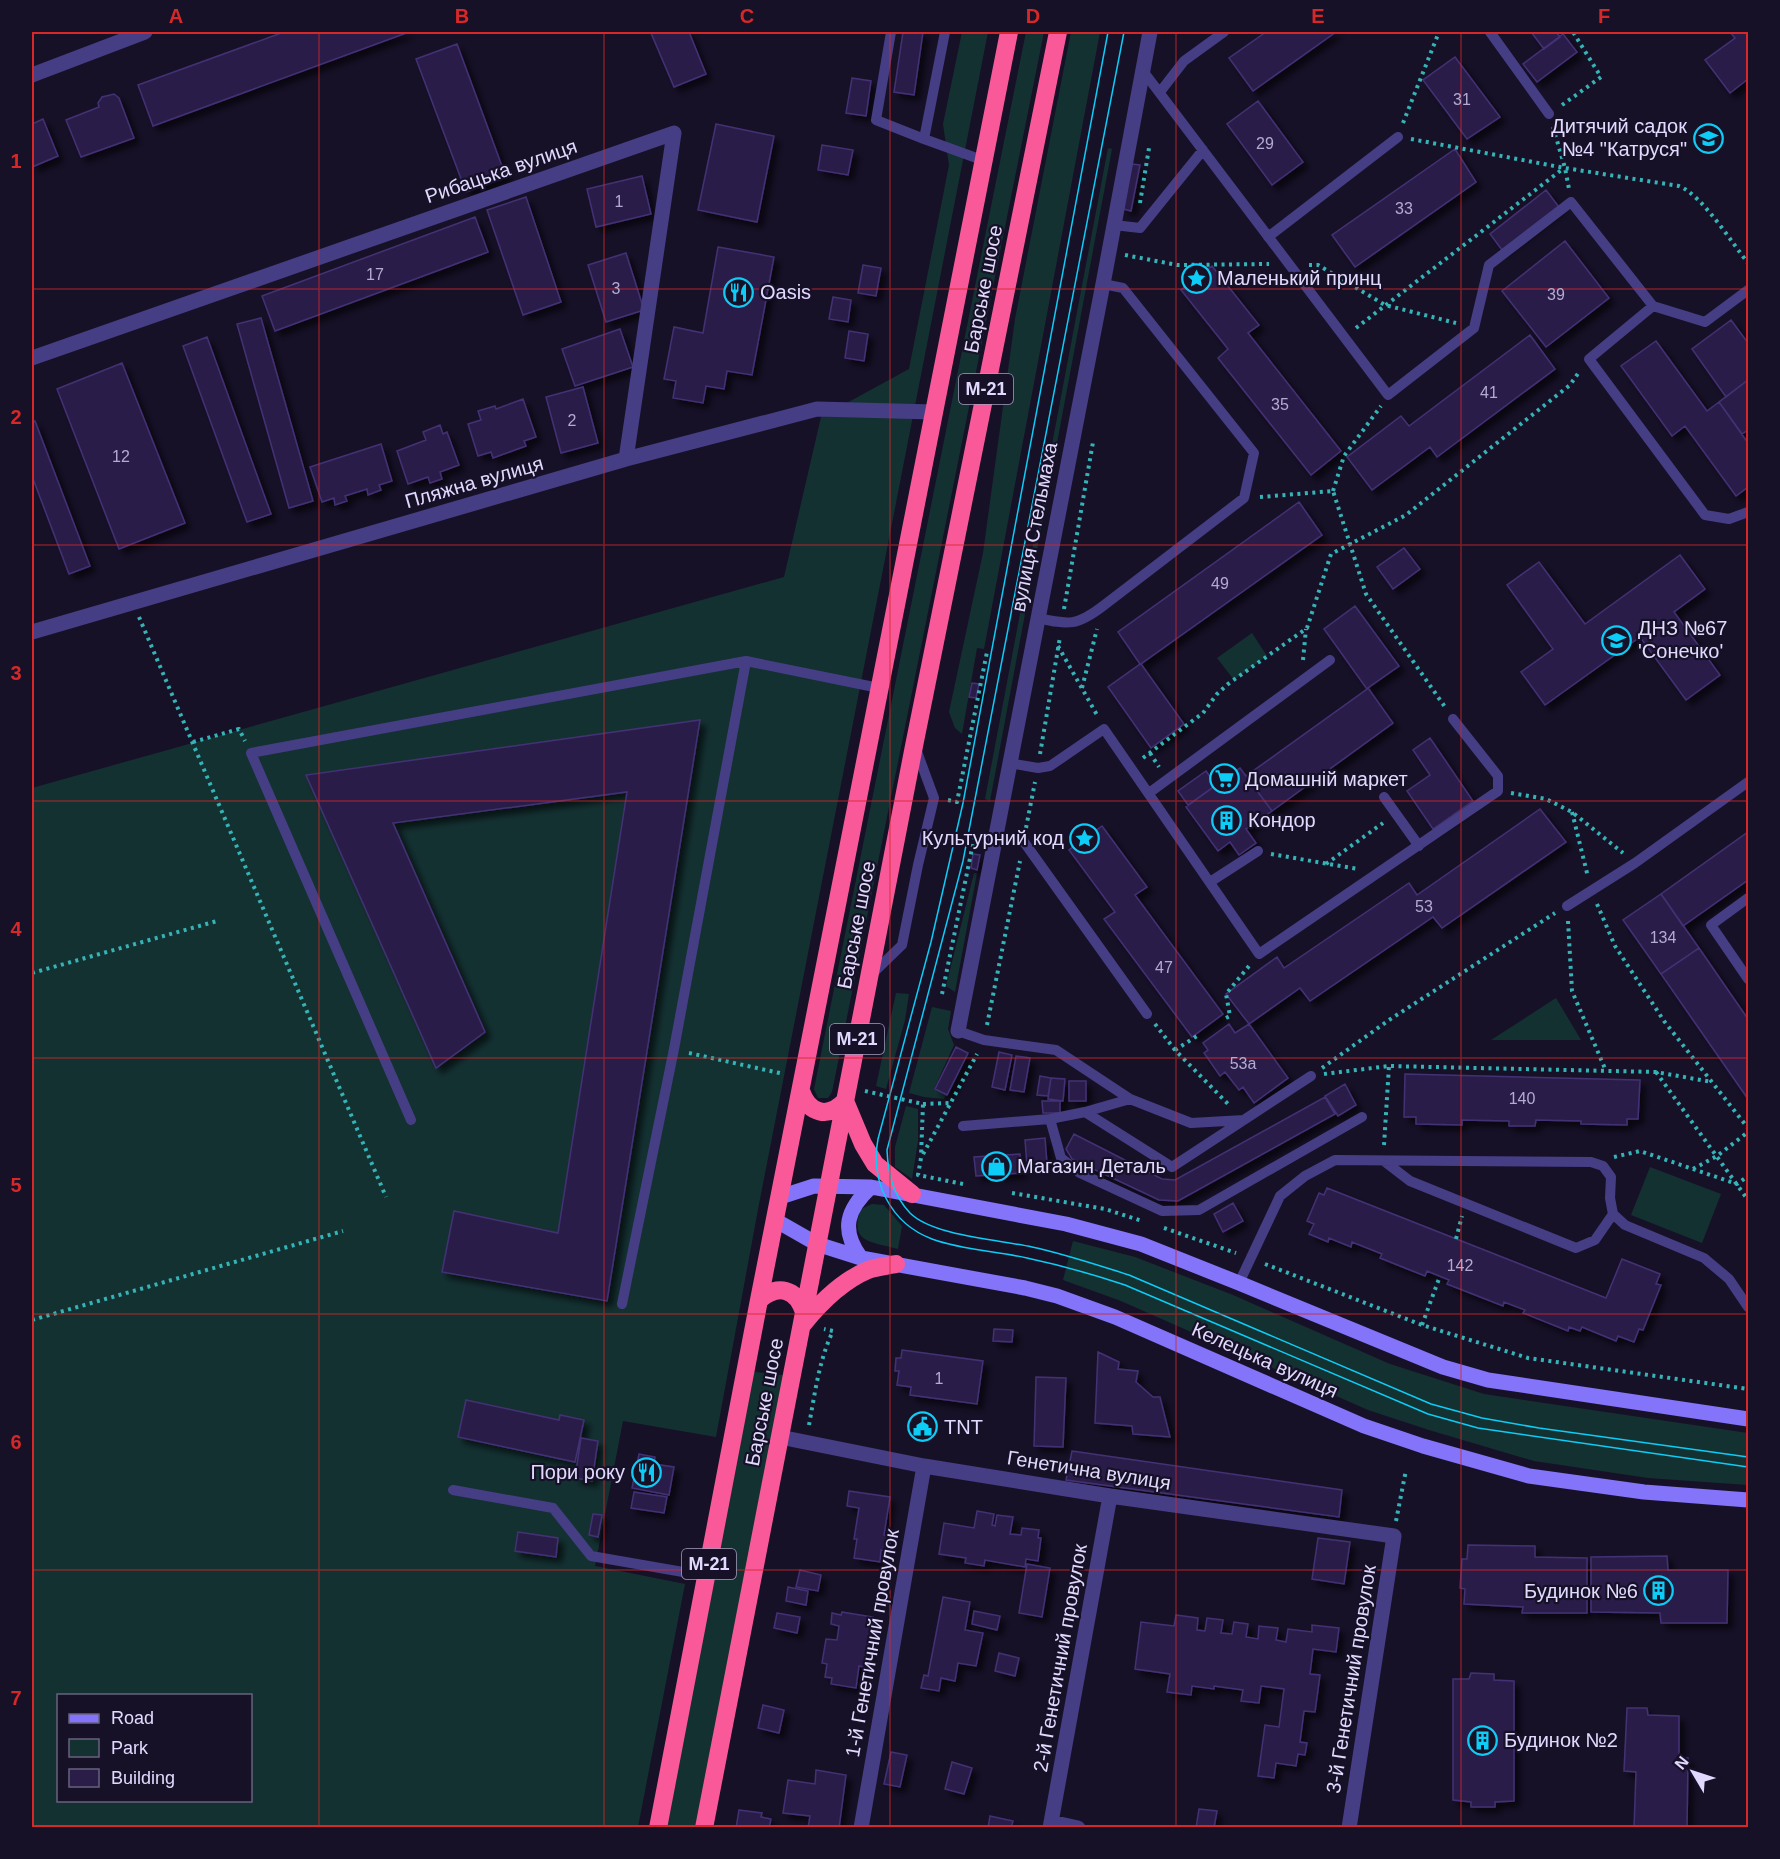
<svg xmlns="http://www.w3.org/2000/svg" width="1780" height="1859" font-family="Helvetica,sans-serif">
<defs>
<filter id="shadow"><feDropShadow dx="5.5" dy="5.5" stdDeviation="3" flood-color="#0009"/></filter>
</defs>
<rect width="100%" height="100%" fill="#171128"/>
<path fill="#143132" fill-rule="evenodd" d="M962,32h26l-229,1172 -43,233 -93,-16 -28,145 90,18 -47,243 -606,1v-1040l752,-211 37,-160 88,-48 40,-204 -6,-41zM58,1696h192v104h-192z
M1026,32h18l-212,1060 -4,6h-10l-4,-9z
M1071,32h29l-116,617 -7,-1 -15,86 -7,-6 -6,-16 34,-159 32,-234z
M1108,148l4,1 -122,652 -5,-2z
M1252,633l15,23 -33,24 -17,-22z
M974,873h3l-22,119 -9,-6z
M896,993l13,1 -4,26 -19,69 -10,-3z
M1556,998l25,42h-90z
M932,1007l19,4 -3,18 6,16 -20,44 12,6 -2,4 -20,-2 -15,-4z
M906,1106l12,3v32l-6,38 -17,-12v-20z
M1650,1167l71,27 -19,49 -71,-28z
M872,1204l12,1 18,21 -4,23c-26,-7 -50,-6 -37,-40z
M1073,1241l62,16 98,38 157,69 94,30 264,39v52l-100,-7 -114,-17 -105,-31 -61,-20 -247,-109 -58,-21z
M746,1371l45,5 -87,451 -46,1z"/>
<path fill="#2a1e49" stroke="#433174" stroke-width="1.5" filter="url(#shadow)" d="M284,32h125l-256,94 -15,-41z
M656,32h33l17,42 -32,13 -23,-54z
M903,32h20l-9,63 -20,-3z
M1266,32h70l-83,59 -24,-33z
M1531,32h25l4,5 -16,12z
M1730,32h18v47l-18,14 -25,-33 30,-22z
M1563,34l14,18 -40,30 -14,-18z
M457,44l49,133 -40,15 -50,-133z
M1455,57l45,60 -33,22 -44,-59z
M852,78l19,3 -5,35 -20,-3z
M114,94l5,4 15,40 -53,19 -15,-37 33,-13 -1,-4 4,-6z
M1258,101l45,61 -31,23 -45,-61z
M43,119l15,37 -26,11v-43z
M716,124l58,12 -17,86 -59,-12z
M822,145l31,5 -5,25 -30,-5z
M1455,149l21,33 -121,85 -23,-32z
M1131,164l9,1 -9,46 -8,-2z
M642,176l9,38 -55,13 -9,-38z
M1546,190l13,17 -57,43 -12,-16z
M526,197l35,105 -38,13 -36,-105z
M475,217l13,35 -213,79 -13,-35z
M1565,241l44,57 -63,49 -44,-56z
M718,247l56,10 -22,118 -25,-4 -3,18 -18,-3 -3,17 -30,-5 3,-17 -12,-2 10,-52 29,6z
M626,253l18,57 -38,12 -18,-57z
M863,265l18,3 -5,28 -18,-3z
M1212,266l47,59 -11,8 93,118 -30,24 -93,-117 10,-9 -47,-59z
M833,297l18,3 -3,22 -19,-3z
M261,318l52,183 -24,7 -52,-184z
M1731,320l17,23v37l-22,17 -34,-48z
M620,329l13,38 -58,19 -13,-37z
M849,331l19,3 -4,27 -19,-3z
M1530,335l25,34 -118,88 -7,-10 -58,43 -25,-33 54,-41 8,10z
M207,337l64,177 -24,8 -64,-176z
M1656,341l51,70 12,-9 29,41v44l-12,9 -51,-70 -13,10 -51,-70z
M122,363l63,160 -66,26 -62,-160z
M1748,380v50l-6,4 -23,-32z
M583,387l15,56 -37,10 -15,-56z
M523,399l13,38 -12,4 2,5 -33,12 -2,-6 -13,4 -10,-32 13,-4 -3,-9 17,-5 1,3z
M35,421l55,145 -21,8 -37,-98v-53z
M440,425l3,9 4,-2 12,33 -19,7 2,7 -12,4 -2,-6 -20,7 -11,-33 29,-11 -3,-8z
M381,444l11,37 -13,4 2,5 -13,5 -1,-6 -22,7 2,5 -12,4 -1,-7 -12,4 -12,-35z
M1299,502l23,33 -181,129 43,60 -33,24 -43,-61 32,-23 -22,-32z
M1404,548l16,21 -27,20 -16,-22z
M1680,555l25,34 -31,23 46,63 -34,25 -46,-63 -95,68 -24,-33 32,-23 -46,-64 32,-23 46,62z
M1355,606l44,60 -31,22 25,35 -121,88 -26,-35 121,-87 -43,-60z
M972,683l7,1 -3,14 -7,-1z
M700,720l-93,581 -165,-29 12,-61 104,22 69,-441 -234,31 92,209 -49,36 -130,-293z
M1430,738l43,63 -40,28 -26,-38 23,-16 -17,-25z
M1240,768l32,43 -26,18 10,14 -17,12 -9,-13 -12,9 -32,-44z
M1206,771l10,14 -28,20 -10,-14z
M1540,809l26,33 -124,86 -9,-11 -123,84 -10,-13 -51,36 -23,-30 51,-37 7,11 125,-85 8,12z
M1102,826l45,61 -12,8 88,119 -31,23 -88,-118 11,-7 -46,-62z
M1748,832v48l-65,46 -22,-32z
M973,854l7,1 -3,15 -6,-2z
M1661,894l38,54 -38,26 -38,-54z
M1699,948l49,71v80l-87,-125z
M1229,1024l6,9 14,-9 39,54 -34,25 -11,-16 -4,3 -14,-18 -5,4 -16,-23 4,-3 -5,-7z
M956,1047l12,6 -21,42 -12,-6z
M999,1052l13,3 -7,35 -13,-3z
M1016,1056l14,2 -6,34 -14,-2z
M1405,1074l235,6 -2,39h-11v6l-46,-1v-3l-45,-1 -1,6h-26v-5l-47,-1v5l-46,-1v-7h-12z
M1040,1076l11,2 -3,18 -11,-1z
M1051,1078l14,1 -2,22 -15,-2z
M1069,1081h17v20h-17z
M1345,1084l11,21 -18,11 -13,-20z
M1325,1097l10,17 -157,87 -19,-1 -87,-41 -6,-10 8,-15 88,45 13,1z
M1042,1101h18v12h-17z
M1045,1138l2,26 -20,2 -2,-26z
M1020,1154l1,19 -45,3 -2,-19z
M1327,1188l279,110 16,-39 38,15 -4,10 5,1 -18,45 -4,-1 -5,13 -16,-6 -2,5 -34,-14 -2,4 -11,-4 -1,4 -45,-18 2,-3 -21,-8 -1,4 -56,-22 2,-4 -22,-9 -2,5 -45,-18 2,-4 -30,-12 -1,5 -22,-9 -1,4 -19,-8 5,-10 -7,-3 12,-28 5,2z
M1233,1203l10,18 -20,11 -9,-18z
M994,1329l19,1 -1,12 -19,-1z
M902,1350l81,11 -6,43 -67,-9 1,-8 -14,-2 2,-14h-4l1,-13h5z
M1098,1352l21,10 -1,7 20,2 -2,11 17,15h7l10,40 -37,-3 -1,-8 -37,-3z
M1036,1377l30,1 -3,69 -29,-1z
M466,1400l93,20 1,-5 24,5 -9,42 -117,-25z
M581,1438l17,3 -6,40 -17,-3z
M1072,1451l270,39 -3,27 -273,-37z
M639,1454l16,3 -1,7 20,3 -5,28 -37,-7z
M849,1491l41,6 -6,38 6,1 -2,15 -7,-1 -1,12 -26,-4 3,-19h-3l5,-31 -12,-2z
M634,1492l33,5 -3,16 -33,-5z
M977,1511l17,3 -2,11 3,1 2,-11 16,2 -3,17 11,1 1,-7 17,2 -1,8h3l-3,23 -12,-2 -1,8 -40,-7 -1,6 -19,-3 1,-5 -27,-4 5,-31 30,5z
M593,1514l9,1 -4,22 -9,-2z
M518,1532l40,6 -2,19 -41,-6z
M1318,1538l32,4 -6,42 -32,-5z
M1468,1545l67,1v11l52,1v55h-65l1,-6 -59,-3 1,-15 -5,-1 2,-29h5z
M1667,1556l1,14h60l-1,53h-66l-1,-10 -69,-1v-55z
M1027,1564l23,4 -8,49 -23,-4z
M800,1570l21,5 -3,16 -22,-4z
M788,1587l20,4 -2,14 -20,-4z
M943,1597l27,5 -5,28 18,3 -7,33 -18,-3 -3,18 -14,-3 -2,13 -18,-3 3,-13 4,1z
M974,1611l26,5 -3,14 -25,-6z
M842,1612l31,5 -9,50 -5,-1 -3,22 -25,-4 1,-6 -7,-1 2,-13 -5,-1 4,-24 11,1 2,-14 -8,-2 1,-11 9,2z
M777,1613l23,4 -3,16 -23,-5z
M1176,1615l22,3 -1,12 8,1 2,-13 16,2 -2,13 11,1 2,-12 14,2 -2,13 12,2 1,-13 19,2 -2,12 10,2 2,-13 24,3v-7l27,3 -3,24 -23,-3 -3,25 10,1 -5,37 -11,-1 -4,31 7,1 -2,12 -7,-1 -2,12 -20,-3 -2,15 -16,-2 7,-51 14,2 5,-38 -23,-3 -2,17 -18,-2 2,-11 -29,-4v3l-22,-3 -1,9 -24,-3 3,-18 -35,-5 6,-47 33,4z
M999,1653l20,5 -4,18 -20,-5z
M1471,1673l23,1v6l20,1v120l-19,1v5h-24v-5l-18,-2v-121h16z
M763,1705l21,5 -5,23 -21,-5z
M1627,1708h20l1,7 31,1v42h9l-1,70h-53l2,-56 -12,-1z
M891,1752l16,3 -7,32 -16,-3z
M952,1762l20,6 -8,26 -19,-5z
M816,1770l30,5 -7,53h-31l2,-12 -27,-3 5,-33 27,4z
M1199,1809l18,2 -3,17h-18z
M739,1810l23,3 -1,4 10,2 -2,9h-33z
M990,1816l23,5 -2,7h-23z"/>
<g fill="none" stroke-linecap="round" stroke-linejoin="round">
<path stroke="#35b4b7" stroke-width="4" stroke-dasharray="3 4.5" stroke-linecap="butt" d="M1562,105l39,-28 -28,-45
M1403,123l36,-91
M1553,127l12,41 4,21
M1411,139l154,29 114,18c23,9 53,57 69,77
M1140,203l9,-55
M1125,255l52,10 92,-1
M1309,265h9l67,40 71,18
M1356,328l208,-160
M1333,491l11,-35 37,-50
M1260,497l73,-6 33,103 79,113
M1064,609l29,-167
M139,617l247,580
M1058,646l39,69
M1303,660l3,-31
M1082,688l15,-59
M193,742l46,-13 6,12
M1150,753l9,14
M1040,754l20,-117
M1143,758l60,-45 14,-19 11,-10 79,-56 24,-74 75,-39 164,-130 9,-13
M1511,793l35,6 26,13 51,41
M948,800l9,2 30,-150
M1572,812l16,65
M1026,828l9,-46
M1271,854l87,15
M1326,864l57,-41
M1597,904l18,42 49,75 84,107
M1568,921l4,70 34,80
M32,973l185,-52
M942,994l33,-160
M1226,1018l4,-2 -4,-22 23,-28
M1155,1024l20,26 54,55
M987,1025l33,-164
M1175,1050l22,-14
M689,1053l95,21
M1322,1068l67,-48 166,-107
M1656,1072l92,128
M1324,1074l65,-8 267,6 56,10
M865,1091l58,13 -2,53
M923,1104l27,-1
M1384,1145l5,-79
M1614,1157l26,-6 97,33 11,-8
M1693,1169l24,-13 31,-24
M963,1184l-45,-9 3,-17 56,-104
M1012,1193l93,16 37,12
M1164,1228l72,25
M1456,1239l6,-23
M1265,1264l157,61 106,33 220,31
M32,1320l311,-89
M1422,1325l18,-49
M809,1425c6,-32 10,-65 24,-94l-9,-2
M1396,1521l10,-51"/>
<path stroke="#463e85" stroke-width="10" d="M891,32l-15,88 48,19
M945,32l-21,107 58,21
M1490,32l59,82
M1143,71l245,324 86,-67 15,-63 82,-63 82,104 52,16 43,-32
M1160,92l24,-31 40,-29
M1114,225l26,3 63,-78
M1268,237l130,-100
M1653,306l-64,53 116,156 24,4 19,-7
M1038,618c31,7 39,8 65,-12l141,-108 10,-45 -131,-165 -20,-4
M746,661l133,27
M1009,763l29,5 12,-2 54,-37 155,225 239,-163v-15l-45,-57
M1149,793l181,-133
M1384,797l35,49
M995,836l29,6 123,172
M1210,882l48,-31
M1748,898l-37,27 37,54
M1567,906l68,-43 113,-81
M871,975l31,-30 16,-80 16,-67 -18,-49
M958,1031l26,9 72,10 74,49 61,24 53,-3
M1311,1076l-139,91 -87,-55 -35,7 11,39 19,15 82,38 37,-1 163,-93
M1085,1112l45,-13
M411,1120l-160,-367 495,-92 -72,388 -52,255
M963,1126l87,-7
M1384,1161l26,20 166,67 19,-8 18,-26
M1239,1283l41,-87 25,-20 30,-16 256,2 12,4 8,11 -1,21 3,16 12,11 79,33 25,21 19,28
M453,1490l100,18 38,48 115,20"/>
<path stroke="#463e85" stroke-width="15" d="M32,75l113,-43
M32,358l642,-225 -48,326
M32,632l594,-173 191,-50 117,3
M958,1031l145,-747 47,-252
M780,1437l144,29 186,30 284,40 -45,292
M1051,1822l27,6
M861,1828l63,-362
M1050,1828l60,-332"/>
<path stroke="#8374fa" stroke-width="15" d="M780,1197l34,-11 57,1 195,37 75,20 98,39 204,84 45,13 260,39
M775,1220l42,24 44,14 164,30 32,8 58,21 249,109 59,20 106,30 115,16 104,8
M861,1258c-21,-28 -14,-49 10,-71"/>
<path stroke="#f95999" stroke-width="18" d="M801,1091c8,23 27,28 44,10
M845,1101l18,43 12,20 37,30
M759,1300c19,-16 37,-12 45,12
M803,1324c17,-21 39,-43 65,-54 8,-3 19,-4 28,-6
M658,1828l101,-528 250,-1268
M704,1828l210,-1082 144,-714"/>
<path stroke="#0dccf6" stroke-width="1.5" d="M1108,32l-145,771 -32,139 -53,197c-8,42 12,84 54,100 30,11 64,12 95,19 33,7 65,16 98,27l303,129 50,14 270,39
M1124,32l-161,829 -76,289c1,24 6,45 23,63 23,23 90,27 122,34 33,7 65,18 97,28l302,129 51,14 57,10 209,29"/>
</g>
<path fill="none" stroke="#d62828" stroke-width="1.5" stroke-opacity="0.55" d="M319,32v1796M604,32v1796M890,32v1796M1176,32v1796M1461,32v1796M32,289h1716M32,545h1716M32,801h1716M32,1058h1716M32,1314h1716M32,1570h1716"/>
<defs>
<symbol id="school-ring" viewBox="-11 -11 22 22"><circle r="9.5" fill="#171128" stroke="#0dccf6" stroke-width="1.5"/><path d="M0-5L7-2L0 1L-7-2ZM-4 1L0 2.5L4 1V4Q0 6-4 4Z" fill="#0dccf6"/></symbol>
<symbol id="sight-ring" viewBox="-11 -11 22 22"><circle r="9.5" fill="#171128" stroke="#0dccf6" stroke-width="1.5"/><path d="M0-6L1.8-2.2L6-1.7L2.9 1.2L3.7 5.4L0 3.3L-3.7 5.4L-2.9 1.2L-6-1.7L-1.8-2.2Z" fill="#0dccf6"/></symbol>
<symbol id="restaurant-ring" viewBox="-11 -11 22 22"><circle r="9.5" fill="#171128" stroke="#0dccf6" stroke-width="1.5"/><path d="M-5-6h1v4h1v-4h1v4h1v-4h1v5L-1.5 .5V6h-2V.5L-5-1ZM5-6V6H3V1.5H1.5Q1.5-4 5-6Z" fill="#0dccf6"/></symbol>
<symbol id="supermarket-ring" viewBox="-11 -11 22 22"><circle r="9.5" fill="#171128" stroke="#0dccf6" stroke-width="1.5"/><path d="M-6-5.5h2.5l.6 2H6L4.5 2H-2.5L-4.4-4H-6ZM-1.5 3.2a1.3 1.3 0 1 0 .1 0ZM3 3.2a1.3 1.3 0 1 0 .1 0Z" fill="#0dccf6"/></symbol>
<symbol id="building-ring" viewBox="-11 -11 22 22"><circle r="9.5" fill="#171128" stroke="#0dccf6" stroke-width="1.5"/><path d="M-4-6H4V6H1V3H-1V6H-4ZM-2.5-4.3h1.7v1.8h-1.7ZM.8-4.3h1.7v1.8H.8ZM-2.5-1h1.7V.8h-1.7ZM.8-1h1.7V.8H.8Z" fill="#0dccf6"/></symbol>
<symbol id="shop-ring" viewBox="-11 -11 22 22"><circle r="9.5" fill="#171128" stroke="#0dccf6" stroke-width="1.5"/><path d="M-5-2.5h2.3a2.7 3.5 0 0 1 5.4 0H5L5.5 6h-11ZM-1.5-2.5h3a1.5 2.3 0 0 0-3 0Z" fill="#0dccf6"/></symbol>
<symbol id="civic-ring" viewBox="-11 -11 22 22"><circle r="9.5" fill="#171128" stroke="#0dccf6" stroke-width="1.5"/><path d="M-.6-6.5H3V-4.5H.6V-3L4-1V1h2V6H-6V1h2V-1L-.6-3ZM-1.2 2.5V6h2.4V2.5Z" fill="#0dccf6"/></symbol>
</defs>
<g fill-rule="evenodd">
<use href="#school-ring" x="1692" y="122" width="33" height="33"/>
<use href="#sight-ring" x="1180" y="262" width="33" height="33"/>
<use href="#restaurant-ring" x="722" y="276" width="33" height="33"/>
<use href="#school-ring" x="1600" y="624" width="33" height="33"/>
<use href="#supermarket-ring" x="1208" y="762" width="33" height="33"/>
<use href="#building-ring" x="1210" y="804" width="33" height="33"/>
<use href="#sight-ring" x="1068" y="822" width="33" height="33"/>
<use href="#shop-ring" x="980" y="1150" width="33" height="33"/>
<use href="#civic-ring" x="906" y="1410" width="33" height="33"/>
<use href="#restaurant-ring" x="630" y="1456" width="33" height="33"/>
<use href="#building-ring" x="1642" y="1574" width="33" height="33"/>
<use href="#building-ring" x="1466" y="1724" width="33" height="33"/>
</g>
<g text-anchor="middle" stroke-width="4.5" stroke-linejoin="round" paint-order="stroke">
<g font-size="16" fill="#b3abd1">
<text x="1462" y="105">31</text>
<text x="1265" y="149">29</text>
<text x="619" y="207">1</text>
<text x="1404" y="214">33</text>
<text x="375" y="280">17</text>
<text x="616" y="294">3</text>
<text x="1556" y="300">39</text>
<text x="1489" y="398">41</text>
<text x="1280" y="410">35</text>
<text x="572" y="426">2</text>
<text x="121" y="462">12</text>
<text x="1220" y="589">49</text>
<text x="1424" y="912">53</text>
<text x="1663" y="943">134</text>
<text x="1164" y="973">47</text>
<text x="1243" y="1069">53а</text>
<text x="1522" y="1104">140</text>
<text x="1460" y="1271">142</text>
<text x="939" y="1384">1</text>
</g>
<g fill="#171128" stroke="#a49ebe" stroke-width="1.5">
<rect x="959" y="374" width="54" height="30" rx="4.5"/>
<rect x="830" y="1024" width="54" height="30" rx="4.5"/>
<rect x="682" y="1549" width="54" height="30" rx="4.5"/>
</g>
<g font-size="18" font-weight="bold" fill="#e1dafe">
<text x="986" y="395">М-21</text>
<text x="857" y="1045">М-21</text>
<text x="709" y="1570">М-21</text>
</g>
<g font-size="20" fill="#e1dafe" stroke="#171128" text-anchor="start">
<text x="1687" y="133" text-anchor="end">Дитячий садок<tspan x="1687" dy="23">№4 "Катруся"</tspan></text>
<text x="1217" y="285">Маленький принц</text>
<text x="760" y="299">Oasis</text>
<text x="1638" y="635">ДНЗ №67<tspan x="1638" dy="23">'Сонечко'</tspan></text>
<text x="1245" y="786">Домашній маркет</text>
<text x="1248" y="827">Кондор</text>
<text x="1064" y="845" text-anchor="end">Культурний код</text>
<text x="1017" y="1173">Магазин Деталь</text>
<text x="944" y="1434">TNT</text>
<text x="625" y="1479" text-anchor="end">Пори року</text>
<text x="1638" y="1598" text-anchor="end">Будинок №6</text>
<text x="1504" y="1747">Будинок №2</text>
</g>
<g font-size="20" fill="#e1dafe" stroke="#171128">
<text transform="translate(501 171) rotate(-19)" y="7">Рибацька вулиця</text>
<text transform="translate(983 289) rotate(-79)" y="7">Барське шосе</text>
<text transform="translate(474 482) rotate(-16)" y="7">Пляжна вулиця</text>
<text transform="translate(1034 527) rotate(-79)" y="7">вулиця Стельмаха</text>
<text transform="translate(856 925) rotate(-79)" y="7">Барське шосе</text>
<text transform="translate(1265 1360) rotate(24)" y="7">Келецька вулиця</text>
<text transform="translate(764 1402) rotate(-79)" y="7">Барське шосе</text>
<text transform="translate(1089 1470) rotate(9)" y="7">Генетична вулиця</text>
<text transform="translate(872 1643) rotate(-80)" y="7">1-й Генетичний провулок</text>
<text transform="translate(1060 1658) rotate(-80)" y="7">2-й Генетичний провулок</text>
<text transform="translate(1351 1679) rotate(-81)" y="7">3-й Генетичний провулок</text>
</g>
</g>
<rect width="1780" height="1859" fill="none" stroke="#171128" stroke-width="66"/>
<rect x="57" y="1694" width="195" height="108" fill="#171128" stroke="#68617e" stroke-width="1.5"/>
<rect x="69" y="1714" width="30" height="9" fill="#8374fa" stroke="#68617e" stroke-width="1.5"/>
<text x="111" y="1724" font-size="18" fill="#e1dafe">Road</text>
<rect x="69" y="1739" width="30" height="18" fill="#143132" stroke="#68617e" stroke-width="1.5"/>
<text x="111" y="1754" font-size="18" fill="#e1dafe">Park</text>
<rect x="69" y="1769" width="30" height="18" fill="#2a1e49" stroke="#68617e" stroke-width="1.5"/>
<text x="111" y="1784" font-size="18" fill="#e1dafe">Building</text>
<g transform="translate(1693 1772) rotate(309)" stroke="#171128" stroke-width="4.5" paint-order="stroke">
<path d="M0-4.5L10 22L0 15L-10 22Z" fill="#e1dafe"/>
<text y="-9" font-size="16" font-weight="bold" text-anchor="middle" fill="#e1dafe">N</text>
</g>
<rect x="33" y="33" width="1714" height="1793" fill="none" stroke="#d62828" stroke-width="2"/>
<g font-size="20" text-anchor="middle" font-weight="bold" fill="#d62828">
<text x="176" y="23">A</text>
<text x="462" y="23">B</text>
<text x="747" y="23">C</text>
<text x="1033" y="23">D</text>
<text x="1318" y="23">E</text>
<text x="1604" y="23">F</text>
<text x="16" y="168">1</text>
<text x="16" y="424">2</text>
<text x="16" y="680">3</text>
<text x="16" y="936">4</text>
<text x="16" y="1192">5</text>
<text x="16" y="1449">6</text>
<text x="16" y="1705">7</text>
</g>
</svg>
